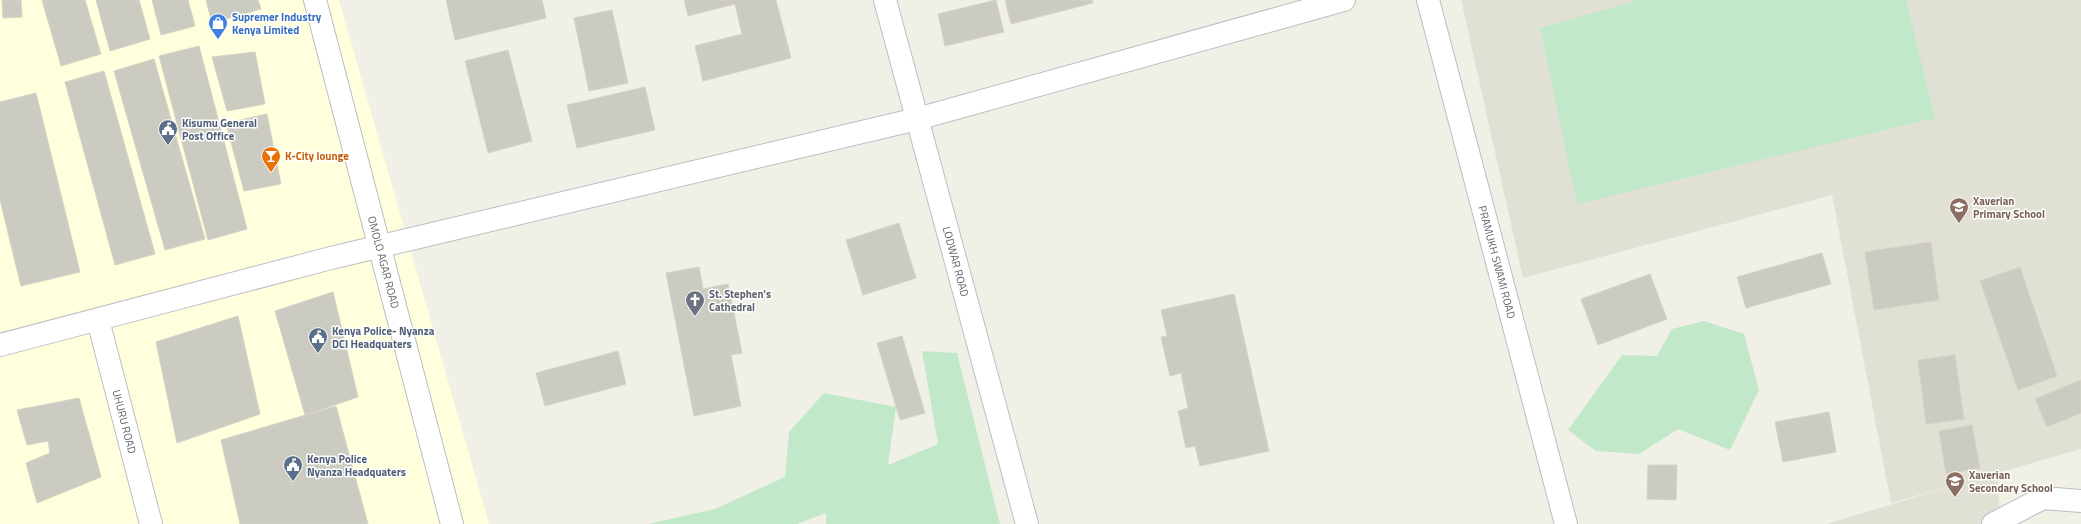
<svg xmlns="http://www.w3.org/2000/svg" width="2081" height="524" font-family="'Titillium Web',sans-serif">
<rect width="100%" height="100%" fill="#f0f0e6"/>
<path fill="#fffedd" d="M0,0h339l150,524h-489z"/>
<path fill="#e0e0d4" d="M1461,0h620v449l-84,24 4,51h-174l131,-40 -67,19 -59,-308 -309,83z"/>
<path fill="#c2e8ca" d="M1638,0h268l29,118 -358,86 -37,-176z
M1704,321l40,13 15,56 -29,60 -52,-21 -39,25 -43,-3 -28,-21 54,-75 35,1 15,-27z
M922,351l35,2 43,171h-174v-11l-29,11h-149l67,-15 70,-32 4,-45 35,-39 72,14 -8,58 50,-21z"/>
<path fill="#cbcbc2" stroke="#d5d3c4" d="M2,0h19l1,17 -19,1z
M42,0h43l16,54 -40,12z
M96,0h43l11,39 -40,12z
M152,0h36l7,26 -34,9z
M206,0h52l3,9 -49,14z
M446,0h96l4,18 -91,22z
M684,0h92l15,58 -88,23 -8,-35 47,-12 -7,-30 -47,12z
M996,0l8,32 -59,14 -7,-32z
M1005,0h87l1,3 -82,21z
M612,10l16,73 -39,8 -15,-73z
M199,46l48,183 -39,11 -49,-184z
M508,50l24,91 -44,12 -23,-92z
M255,52l10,52 -38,7 -15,-54z
M154,59l51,180 -40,11 -51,-179z
M104,71l51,183 -40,11 -50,-183z
M645,87l10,43 -78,18 -10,-43z
M36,93l44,179 -59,14 -21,-86v-98z
M267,114l14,70 -37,7 -18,-68z
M899,223l17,55 -53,17 -17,-55z
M1931,242l8,58 -65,10 -9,-58z
M1822,253l9,31 -85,24 -9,-31z
M699,267l4,22 25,-5 14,69 -11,2 10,51 -47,10 -28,-143z
M2020,267l37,109 -39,14 -38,-109z
M1650,274l17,45 -69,26 -17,-46z
M333,292l25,105 -53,18 -30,-104z
M1234,294l35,157 -69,15 -5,-20 -9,2 -8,-37 10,-3 -7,-35 -11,3 -9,-39 6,-1 -6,-26z
M238,316l22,98 -83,29 -21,-101z
M902,336l23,77 -25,7 -23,-77z
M618,351l8,33 -81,22 -9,-33z
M1955,355l9,64 -38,5 -8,-64z
M2081,380v33l-34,14 -12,-28z
M79,398l22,79 -64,26 -11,-40 24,-10 -2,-12 -21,4 -10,-35z
M336,406l32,118h-128l-19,-84z
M1829,412l7,40 -53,10 -8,-40z
M1972,425l8,43 -34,6 -7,-43z
M1648,465h29l-1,35 -29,-1z"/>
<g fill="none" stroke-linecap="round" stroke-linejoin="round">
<defs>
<g id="minor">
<path id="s1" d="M885,0l142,524"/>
<path id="s2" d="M98,320l53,204"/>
<path d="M0,345l331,-87 586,-139 427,-119"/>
<path d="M1993,524l50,-26 38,3"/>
</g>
<g id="secondary">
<path id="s3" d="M315,0l137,524"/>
<path id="s4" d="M1428,0l138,524"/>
</g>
</defs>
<use href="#minor" stroke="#bdbec5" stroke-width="24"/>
<use href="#secondary" stroke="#bbbdc4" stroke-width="24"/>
<use href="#minor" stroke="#fff" stroke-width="22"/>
<use href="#secondary" stroke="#fff" stroke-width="22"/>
</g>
<defs>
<symbol id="shop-pin" viewBox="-11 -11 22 30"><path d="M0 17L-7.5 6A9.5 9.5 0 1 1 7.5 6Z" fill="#3f7fe0" stroke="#fff"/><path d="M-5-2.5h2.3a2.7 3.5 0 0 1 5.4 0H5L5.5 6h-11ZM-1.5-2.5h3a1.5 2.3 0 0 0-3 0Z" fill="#fff"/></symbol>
<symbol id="civic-pin" viewBox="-11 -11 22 30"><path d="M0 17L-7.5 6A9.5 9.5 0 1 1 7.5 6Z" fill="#5c6f8a" stroke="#fff"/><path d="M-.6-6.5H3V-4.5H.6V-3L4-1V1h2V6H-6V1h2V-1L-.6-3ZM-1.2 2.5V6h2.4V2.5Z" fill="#fff"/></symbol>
<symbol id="bar-pin" viewBox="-11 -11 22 30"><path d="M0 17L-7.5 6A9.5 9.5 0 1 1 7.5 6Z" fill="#e8710a" stroke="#fff"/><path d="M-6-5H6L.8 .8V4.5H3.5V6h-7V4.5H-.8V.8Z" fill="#fff"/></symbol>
<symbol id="school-pin" viewBox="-11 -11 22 30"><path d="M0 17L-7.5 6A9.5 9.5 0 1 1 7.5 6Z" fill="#8d6e63" stroke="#fff"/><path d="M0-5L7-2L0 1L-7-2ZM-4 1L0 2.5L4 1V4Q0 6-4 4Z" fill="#fff"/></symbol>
<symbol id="church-pin" viewBox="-11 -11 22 30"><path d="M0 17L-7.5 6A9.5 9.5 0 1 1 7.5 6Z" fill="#6b7280" stroke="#fff"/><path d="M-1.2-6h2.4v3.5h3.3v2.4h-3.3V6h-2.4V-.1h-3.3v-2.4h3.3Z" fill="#fff"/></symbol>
</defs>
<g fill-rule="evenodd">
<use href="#shop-pin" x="207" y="12" width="22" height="30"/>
<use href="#civic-pin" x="157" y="118" width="22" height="30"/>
<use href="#bar-pin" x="260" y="145" width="22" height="30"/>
<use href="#school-pin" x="1948" y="196" width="22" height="30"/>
<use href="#church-pin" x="684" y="289" width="22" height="30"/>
<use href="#civic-pin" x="307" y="326" width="22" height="30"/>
<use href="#civic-pin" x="282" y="454" width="22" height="30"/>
<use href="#school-pin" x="1944" y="470" width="22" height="30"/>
</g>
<g text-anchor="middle" stroke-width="3" stroke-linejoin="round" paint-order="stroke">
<g font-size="11" font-weight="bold" fill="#366cbe" stroke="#fff" text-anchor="start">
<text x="232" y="21">Supremer Industry<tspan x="232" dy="13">Kenya Limited</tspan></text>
</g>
<g font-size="11" font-weight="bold" fill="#4e5e75" stroke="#fff" text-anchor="start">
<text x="182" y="127">Kisumu General<tspan x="182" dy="13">Post Office</tspan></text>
<text x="332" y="335">Kenya Police- Nyanza<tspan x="332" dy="13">DCI Headquaters</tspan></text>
<text x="307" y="463">Kenya Police<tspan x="307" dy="13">Nyanza Headquaters</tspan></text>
</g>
<g font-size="11" font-weight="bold" fill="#c56008" stroke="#fff" text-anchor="start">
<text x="285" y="160">K-City lounge</text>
</g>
<g font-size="11" font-weight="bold" fill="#785e54" stroke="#fff" text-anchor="start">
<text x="1973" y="205">Xaverian<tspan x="1973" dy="13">Primary School</tspan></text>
<text x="1969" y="479">Xaverian<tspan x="1969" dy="13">Secondary School</tspan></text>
</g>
<g font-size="11" fill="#5e6067" stroke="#fff">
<text dy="4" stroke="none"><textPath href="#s3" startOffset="271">OMOLO AGAR ROAD</textPath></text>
<text dy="4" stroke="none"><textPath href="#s1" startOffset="271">LODWAR ROAD</textPath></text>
<text dy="4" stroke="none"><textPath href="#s4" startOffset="271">PRAMUKH SWAMI ROAD</textPath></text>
<text dy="4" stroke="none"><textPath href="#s2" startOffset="105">UHURU ROAD</textPath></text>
</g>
<g font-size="11" font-weight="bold" fill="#5b616d" stroke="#fff" text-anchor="start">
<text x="709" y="298">St. Stephen's<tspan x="709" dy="13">Cathedral</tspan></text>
</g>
</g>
</svg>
